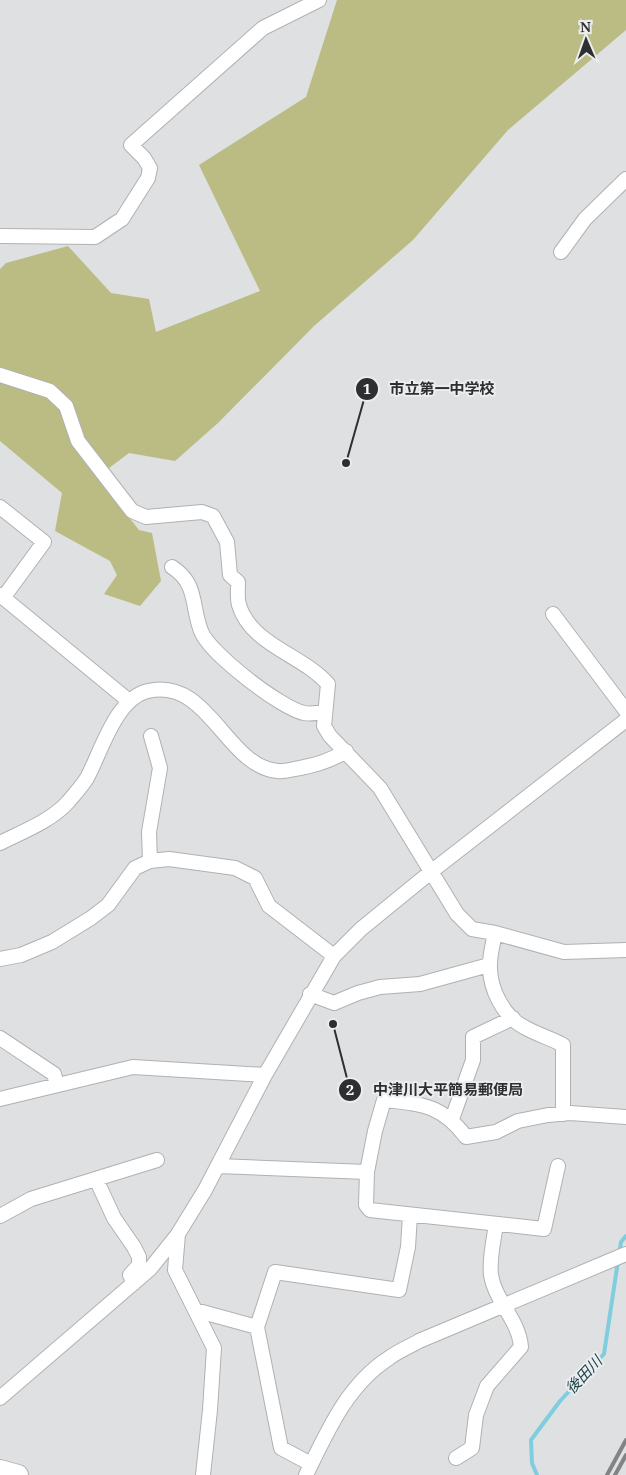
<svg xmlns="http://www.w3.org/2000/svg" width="626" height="1475" font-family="'Noto Serif','Noto Sans JP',serif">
<rect width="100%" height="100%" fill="#dee0e2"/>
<path fill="#babc83" d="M337,0h289v30l-118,100 -95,110 -99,86 -96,97 -43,38 -46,-8 -32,24 42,53 13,3 9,48 -21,25 -36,-12 13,-19 -7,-14 -55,-30 7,-38 -62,-52v-172l6,-6 62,-17 43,47 38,6 7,33 104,-41 -61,-126 107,-68z"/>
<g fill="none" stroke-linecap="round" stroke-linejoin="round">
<path stroke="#80cddf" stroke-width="4" d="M619,1254l2,-12 5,-6
M537,1475l-5,-12 -1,-23 29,-39 44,-47 14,-93"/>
<defs>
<path id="minor" d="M0,236l95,1 27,-18 26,-41 2,-10 -6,-10 -13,-13 132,-117 56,-28
M561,252l24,-33 41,-40
M0,375l50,16 16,15 12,35 54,70 14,6 56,-5 11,4 14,26 3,33 8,7c0,8 -1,16 1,23 12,40 64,50 89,79l-4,42 6,10 50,52 77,126 15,15 23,4 69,19 62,-2
M0,507l44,35 -41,56
M172,567c26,17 19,38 29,64 8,22 81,78 103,82 6,1 14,0 20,-1
M0,595l129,106
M553,614l73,97
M0,843c22,-11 51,-22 68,-41 6,-7 14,-16 19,-24 14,-26 29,-80 61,-87 61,-14 78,76 130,80 6,1 15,-2 22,-3 17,-3 32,-8 46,-17
M150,861l-1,-29 11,-64 -9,-32
M495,933c-2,10 -5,21 -5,31 -1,24 13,52 34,63 12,7 26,11 39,18v69
M0,959l21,-4 31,-13 39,-24 17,-13 27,-37 15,-7 19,-2 66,9 20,10 14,28 65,50
M310,994l24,9 24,-10 22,-6 40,-3 69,-19
M0,1038l54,36 3,11
M0,1099l133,-32 132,8
M452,1119l21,-59v-23l40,-19
M218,1166l149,6 -1,33 4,5 174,19 14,-63
M367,1172l8,-41 9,-31c38,4 58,5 82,37l30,-5 22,-11 30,-6 22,-2 56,4
M96,1179l18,39 20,29 5,10v8l-9,10 4,8
M0,1216l31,-17 126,-39
M178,1234l-3,36 39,78 -4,62 -7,65
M195,1310l62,17 18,-55 124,18 9,-43 2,-32
M257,1327l24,121 30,16
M0,1398l150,-129 28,-35 27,-44 60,-115 69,-119 27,-27 71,-58 194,-151
M456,1458l16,-10 4,-33 11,-29 34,-39c-2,-27 -26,-46 -30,-72 -2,-16 3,-36 5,-51
M306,1475c21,-43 41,-90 83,-117 9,-7 20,-11 30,-17l207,-87"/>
<path id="highway" d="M0,1470l18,5"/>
</defs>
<use href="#minor" stroke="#afb1b3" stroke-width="16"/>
<use href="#highway" stroke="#afb1b3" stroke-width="22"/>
<use href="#minor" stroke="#fff" stroke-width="14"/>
<use href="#highway" stroke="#fff" stroke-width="20"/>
<path stroke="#818384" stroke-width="4" d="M607,1475l19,-35
M615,1475l11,-20"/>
</g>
<g text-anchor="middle" stroke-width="4" stroke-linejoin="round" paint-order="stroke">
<g font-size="15" font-style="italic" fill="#193e46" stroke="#ebedef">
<text transform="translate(584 1375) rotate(-47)" y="5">後田川</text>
</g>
</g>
<path fill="none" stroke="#2e2f30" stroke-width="2" d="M346 463L367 389M333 1024L350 1090"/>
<g fill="#2e2f30" stroke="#ebedef" stroke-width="2">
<circle cx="346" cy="463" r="5"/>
<circle cx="333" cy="1024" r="5"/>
<circle cx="367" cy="389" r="12"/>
<circle cx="350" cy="1090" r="12"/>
</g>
<g font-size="15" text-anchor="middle" font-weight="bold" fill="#fff">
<text x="367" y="394">1</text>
<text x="350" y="1095">2</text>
</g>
<g font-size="15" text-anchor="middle" font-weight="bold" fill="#2e2f30" stroke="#ebedef" stroke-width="4" stroke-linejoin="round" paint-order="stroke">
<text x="442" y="394">市立第一中学校</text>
<text x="448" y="1095">中津川大平簡易郵便局</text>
</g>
<g transform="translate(586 40) rotate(358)" stroke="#ebedef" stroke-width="4" paint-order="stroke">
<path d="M0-4L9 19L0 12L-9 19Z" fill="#2e2f30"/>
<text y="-8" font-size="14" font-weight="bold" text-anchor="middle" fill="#2e2f30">N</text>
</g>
</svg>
